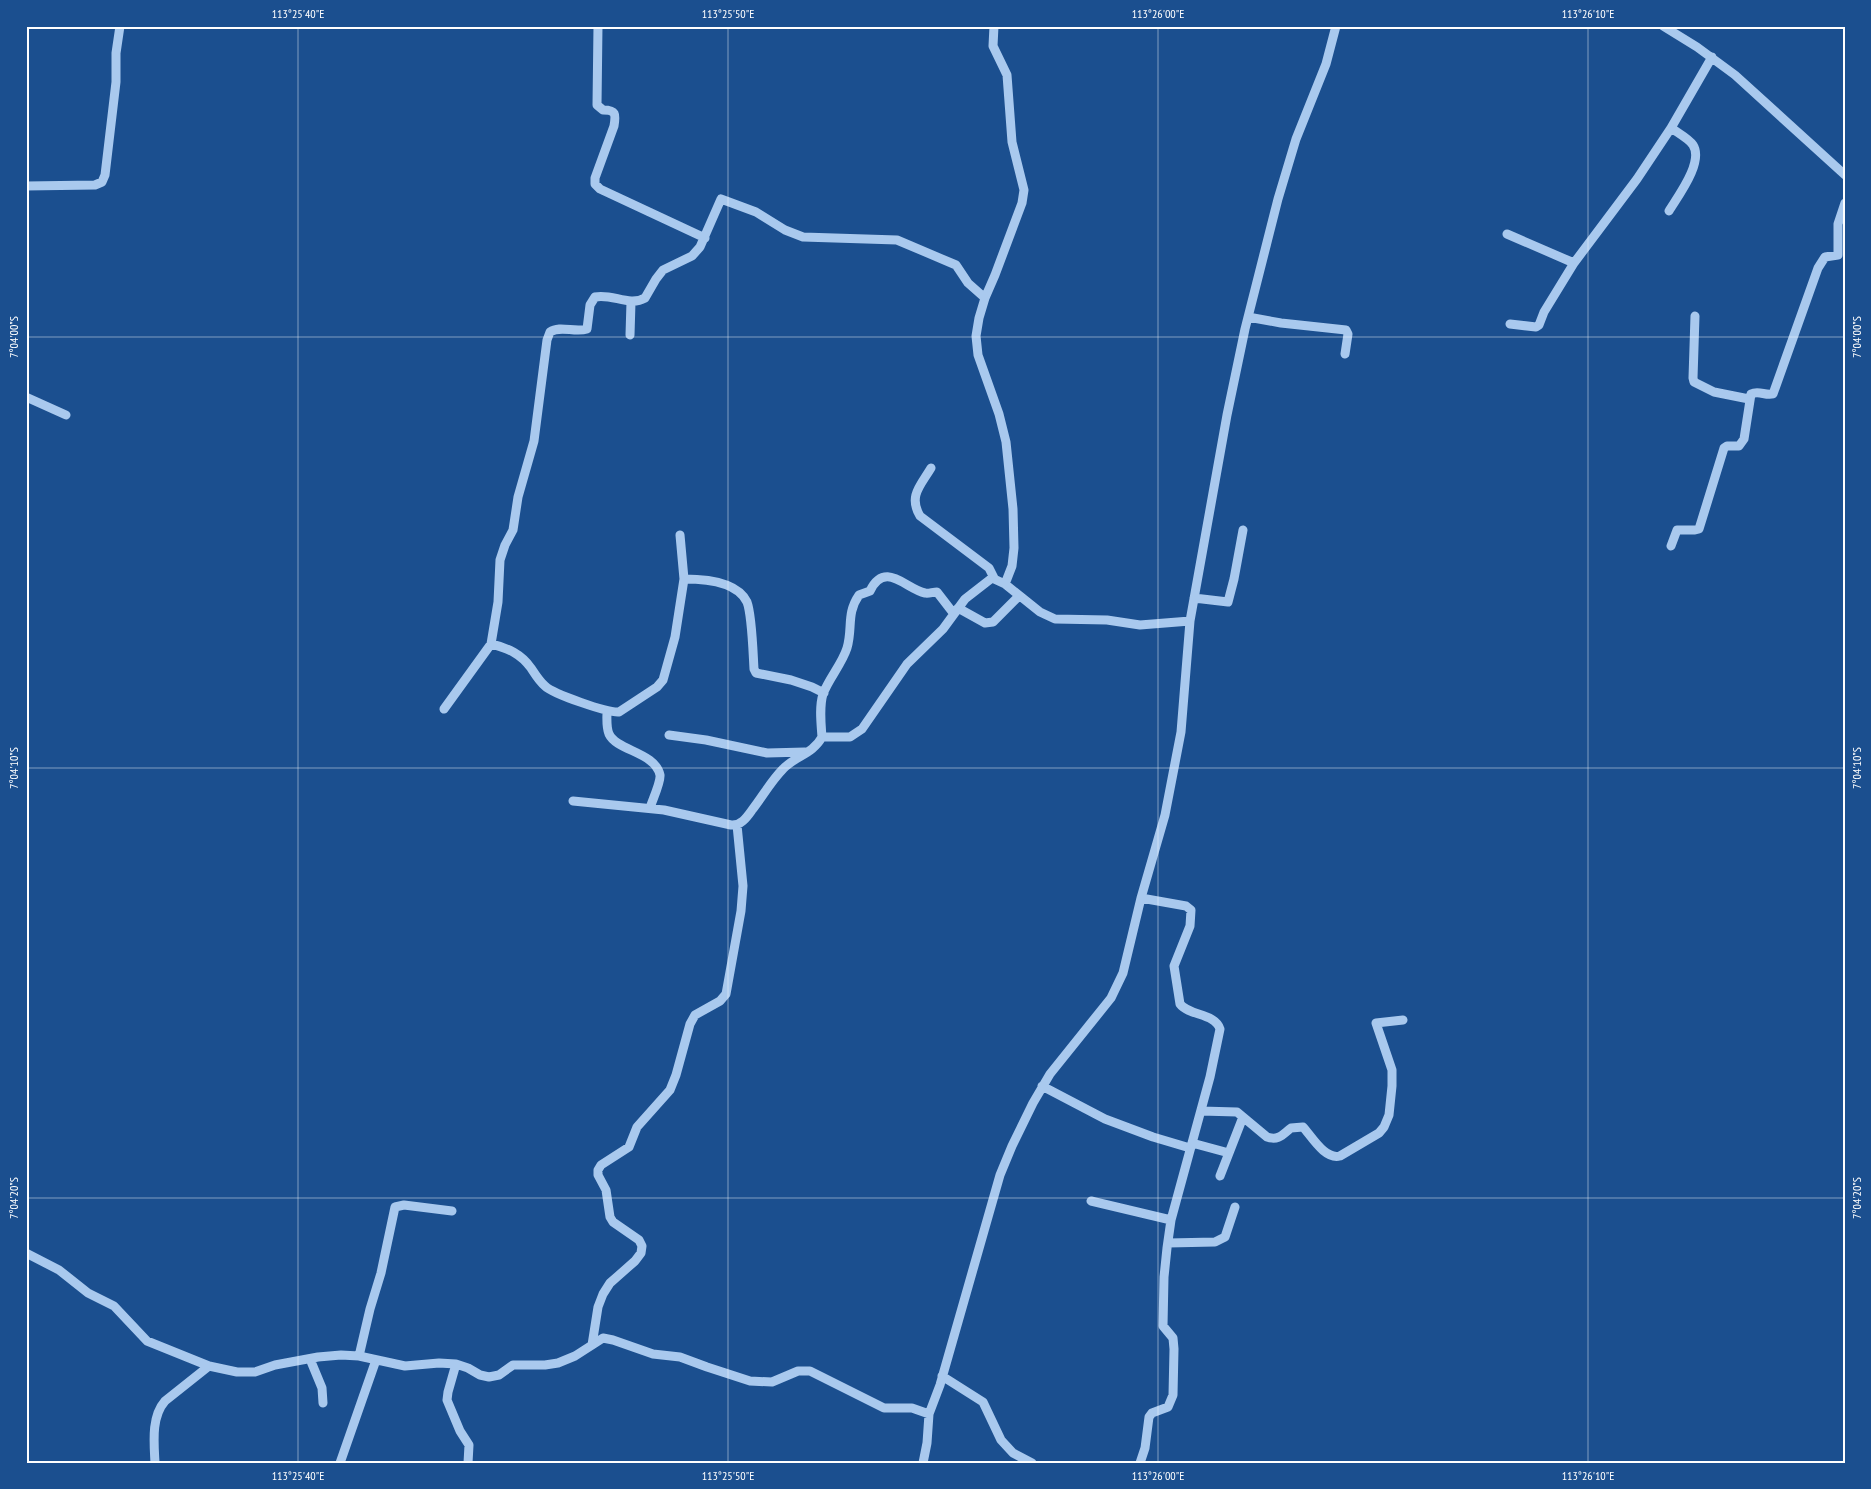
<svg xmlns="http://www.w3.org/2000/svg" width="1871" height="1489" font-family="'PT Sans Narrow',sans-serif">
<rect width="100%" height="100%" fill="#1b4f8f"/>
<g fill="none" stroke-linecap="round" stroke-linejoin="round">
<path stroke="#a9c9ee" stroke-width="9" d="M598,26l-1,79 6,5c13,0 13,4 11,16l-19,52v6l5,5 105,49
M994,26l-1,20 14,29 5,67 12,48 -2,13 -27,72 -10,23 -6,20 -3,18 2,19 21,59 7,28 7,67 1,39 -2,18 -7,18
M1663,26l34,21 38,28 110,100
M26,186l69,-1 7,-3 3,-7 11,-93v-29l4,-27
M1669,211c9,-15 35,-49 24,-66 -4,-6 -15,-12 -22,-17
M1507,234l67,29 63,-84 34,-51 41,-71
M1695,316l-2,62 1,4 20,10 35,7
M1248,317l33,6 65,7 2,4 -3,20
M1510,324l26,3 3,-2 5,-13 30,-49
M630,335l1,-33
M26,397l40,18
M931,468c-10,17 -23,28 -11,48l69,52 5,10
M680,535l4,44c20,0 53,2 63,23 5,13 6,51 7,67l2,4 35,7 21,7 12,6
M1671,546l6,-16h18l4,-1 25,-81 3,-2h12l5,-7 7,-45c8,-4 14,2 22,0l45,-126 7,-11 13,-2v-31l7,-21
M1194,598l34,4 6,-23 9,-49
M958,608l27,15 8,-1 26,-26
M491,644c17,4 30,10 40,24 4,6 8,13 14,18 8,8 63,27 74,26l38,-25 6,-7 12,-43 9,-58
M444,709l47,-65 7,-42 2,-42 5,-15 8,-15 5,-33 16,-56 13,-101 3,-8c10,-7 25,1 37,-3l3,-24 5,-8c17,-4 34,10 50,1l11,-19 7,-9 29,-14 8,-9 21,-48 35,13 29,18 18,7 94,3 59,25 12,18 17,15
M607,711c0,7 -1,16 2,23 8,17 46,18 51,41 1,7 -8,26 -10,33
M669,735l37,5 61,13 38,-1
M822,737c-1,-14 -3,-30 1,-43 6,-16 19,-30 24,-46 6,-20 -1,-34 12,-53l11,-4c15,-31 36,-2 55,2 3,1 8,-1 12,-1l17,22
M573,801l91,9 67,15c10,1 16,-8 21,-15 11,-14 19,-29 31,-41 12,-13 30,-15 39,-32h28l12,-8 45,-65 36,-35 22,-30 27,-21 13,6 35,28 15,7 52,1 33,5 50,-4
M1042,1086l63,33 48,18 37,11
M1201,1111l36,1 30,25c12,4 16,-3 24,-9l12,-1c9,10 22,33 37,29l39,-23 5,-6 5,-12 3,-29v-16l-16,-47 27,-3
M1192,1143l37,10
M1220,1176l23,-59
M1091,1201l80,19
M1168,1243l47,-1 10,-5 10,-30
M26,1253l33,17 29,23 26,13 33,35 62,25 28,6h18l20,-7 43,-8 23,-2 18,1 46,10 34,-3 17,1 12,4 12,7 9,2 10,-2 14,-10h32l13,-2 17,-7 28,-18 10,2 40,14 27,3 27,10 43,14 22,1 26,-11h12l74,37h28l17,6
M592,1345l6,-38 5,-13 7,-11 25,-22 6,-8 1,-7 -3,-6 -26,-18 -3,-5 -4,-27 -8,-15v-5l3,-5 28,-18 8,-20 33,-37 6,-15 14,-51 5,-9 25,-14 6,-7 15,-83 2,-25 -6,-61
M359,1356l11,-47 11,-36 14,-66 9,-2 48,6
M310,1359l12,29 1,15
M456,1364l-8,28 -1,8 13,31 9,14 -1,18
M942,1376l41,26 18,38 12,13 19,10
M155,1463c-1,-20 -4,-46 10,-62l44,-35
M340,1463l36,-103
M923,1463l4,-20 2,-29 11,-29 60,-210 12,-29 21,-43 17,-29 61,-76 12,-25 18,-75 24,-83 16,-83 9,-111 37,-206 18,-86 33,-130 18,-60 30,-75 10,-38
M1140,1463l5,-15 4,-31 3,-4 16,-6 5,-12 1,-46 -1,-11 -10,-12 1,-49 3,-29 4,-28 39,-143 10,-48c-5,-16 -31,-13 -40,-25l-6,-38 16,-40 1,-16 -5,-4 -45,-8"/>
</g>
<path fill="none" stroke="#fff" stroke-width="1" stroke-opacity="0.45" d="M298,26v1437M728,26v1437M1158,26v1437M1588,26v1437M26,337h1819M26,768h1819M26,1198h1819"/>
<rect width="1871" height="1489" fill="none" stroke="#1b4f8f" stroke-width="55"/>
<rect x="28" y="28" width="1816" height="1434" fill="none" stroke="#fff" stroke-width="2"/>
<g font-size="12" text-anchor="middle" fill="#fff">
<text x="298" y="18">113°25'40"E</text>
<text x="728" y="18">113°25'50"E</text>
<text x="1158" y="18">113°26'00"E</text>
<text x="1588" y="18">113°26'10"E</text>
<text transform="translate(14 337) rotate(-90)" y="4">7°04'00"S</text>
<text transform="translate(1857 337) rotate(-90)" y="4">7°04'00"S</text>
<text transform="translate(14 768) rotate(-90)" y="4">7°04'10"S</text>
<text transform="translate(1857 768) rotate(-90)" y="4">7°04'10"S</text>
<text transform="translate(14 1198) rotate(-90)" y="4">7°04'20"S</text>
<text transform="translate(1857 1198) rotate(-90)" y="4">7°04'20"S</text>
<text x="298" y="1480">113°25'40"E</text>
<text x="728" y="1480">113°25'50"E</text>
<text x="1158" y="1480">113°26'00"E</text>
<text x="1588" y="1480">113°26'10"E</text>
</g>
</svg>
